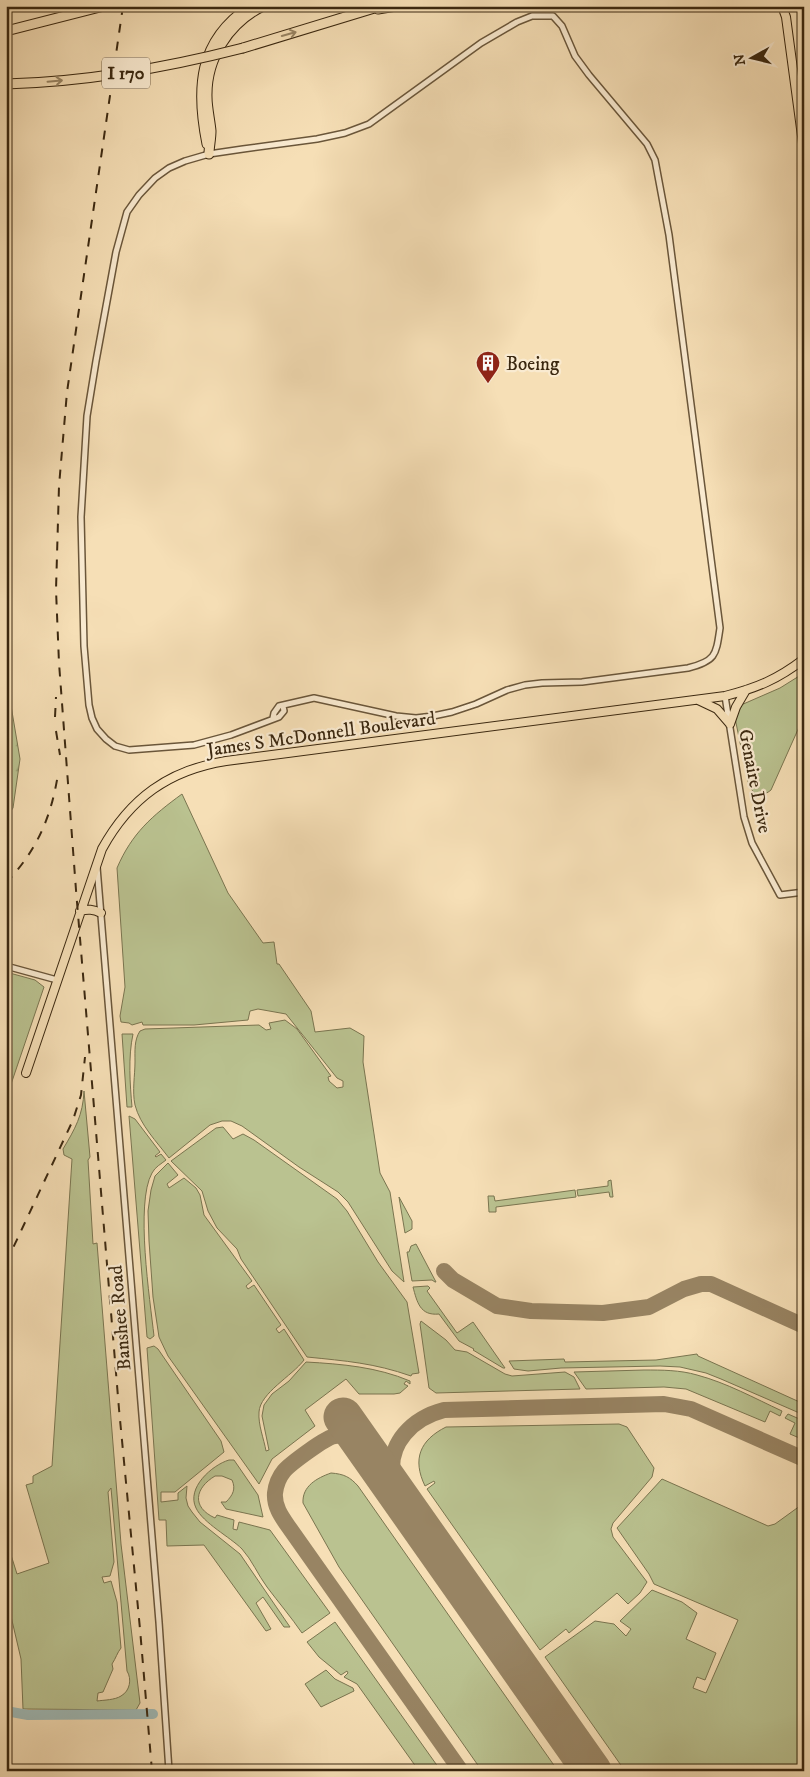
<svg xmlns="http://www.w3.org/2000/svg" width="810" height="1777" font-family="'IM FELL DW Pica',serif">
<defs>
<pattern id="forest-firs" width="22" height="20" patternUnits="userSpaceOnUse" patternTransform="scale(1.25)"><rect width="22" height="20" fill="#bac290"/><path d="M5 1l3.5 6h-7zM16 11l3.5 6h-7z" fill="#989e74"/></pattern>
</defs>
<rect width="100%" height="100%" fill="#f6dfb6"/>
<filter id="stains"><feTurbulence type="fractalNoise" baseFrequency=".004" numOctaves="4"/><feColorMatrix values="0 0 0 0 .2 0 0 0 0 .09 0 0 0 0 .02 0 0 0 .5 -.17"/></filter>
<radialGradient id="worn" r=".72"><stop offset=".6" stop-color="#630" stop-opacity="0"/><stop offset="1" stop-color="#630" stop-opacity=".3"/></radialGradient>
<path fill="#bac290" stroke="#7a7550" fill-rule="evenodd" d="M804,673v43l-33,74c-6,5 -10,5 -16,4l-6,-8 -14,-68 6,-13 39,-17z
M182,794l46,99 35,50 11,-1 3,22h2l32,47 4,21 35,-4 14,8 -1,26 17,111 10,19 14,90 -12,-11 -44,-69 -10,-10 -39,-25 -57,-41 -11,-5h-9l-12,4 -41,33c-12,-16 -29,-33 -34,-53 -3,-14 0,-30 0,-43 0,-11 -1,-22 5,-31l5,-2 114,-4 7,5 5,-1 -2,-6 16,-3 12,9 34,47 -3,1 1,4 8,7 6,-1v-6l-6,-3 -51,-64 -28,-5 -8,2 -2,9 -54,5h-51l-1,-3 -10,3 -3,-2 -8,-1 -1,-6 5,-29 -8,-119c15,-35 35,-52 65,-74z
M6,972l29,8 9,7 -38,112z
M122,1034h11c-5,23 -3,50 -1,73h-5z
M84,1091l6,66 -2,3 5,84 4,-1 24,301 19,159 -4,7 -113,-1 -2,-50 -15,-64v-56l11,35 32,-11 -23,-78 7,-2v-7l19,-10 20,-307 -8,-4 -1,-6c12,-20 20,-34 21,-58zM111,1488l16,183c5,8 3,20 -6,25 -6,4 -17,4 -24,5l1,-8 5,-1 10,-23 -1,-5c4,-6 5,-11 9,-16l-4,-46 -6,-21 -7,2 -2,-6 8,-1 4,-14 -6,-70z
M129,1116l6,3 25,33 -5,4 1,1 5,-3 5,6c-5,4 -11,7 -14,13 -17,30 -2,127 2,163l-4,3 -3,-2z
M223,1127l10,12 10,-5 11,6 83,59 10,12 31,51 29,40 12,71 -7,1 -1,2c-37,-13 -65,-15 -104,-19l-66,-98 -4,-10 -20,-21 -9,-17 -6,-20 -31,-30 45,-33z
M168,1163l10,12 -11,9 2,4 15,-10 12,10 4,7 4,20 48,66 -6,5 2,3 6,-4 27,40 -5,4 3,4 5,-4 20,31c-12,16 -44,33 -45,52 -1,13 5,27 7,39l3,-1 -7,-34 2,-11 8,-11 17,-13 17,-19c36,2 71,5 104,19v3l-4,-3 -2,3 4,2 -8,7 -6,1h-35l-13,-15 -41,31 10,16 -43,33 -13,25 -91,-128 -9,-19 -6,-40 -4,-56 -1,-30 3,-21 4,-14z
M611,1180l2,17h-3l-1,-5 -31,4 -1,-6 31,-4v-5z
M575,1190l1,7 -80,10v5h-7l-1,-16h6l1,5z
M399,1197l13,24v8l-7,4z
M416,1244l20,38h-1l-3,-2 -20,1 -5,-29h2l2,-6z
M428,1286l2,2 -3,3 30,42 16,-11 32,46h-2l-30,-18 1,-1 -15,-8 -20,-27c-19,2 -22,-12 -26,-27z
M421,1321l25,19 9,10 12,2 38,22 7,2 53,-4 9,5 6,12 -144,4 -7,-5 -9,-64z
M154,1346l4,3 63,92 3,11 -49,40h-14v10l17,-2v-7l9,-7 -1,12 2,8 4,6 8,10 40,32 50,73h-6l-21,-30 -7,6 15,26 -5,2 -62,-86 -37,1 -1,-26h-7l-12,-172z
M697,1354l1,2 106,48v11l-83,-36 -15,-6 -26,-6 -20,-1 -99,2 -33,3 -14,-2 -5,-8 55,-2 1,3 91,-2z
M644,1370c18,0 36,0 53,5 30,8 57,23 85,36l-2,5 -10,-5 -5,11 -79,-33 -22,-2 -78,2 -12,-17z
M788,1414l16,7v19l-14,-6 5,-11 -10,-5z
M619,1424l8,3 27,41 -2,9 -39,46 -2,6 2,8 34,45 -7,11 -12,11 -11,-11 -48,40 -3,-4 -26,21 -113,-161 8,-6 -1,-2 -9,5c-13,-27 -5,-46 21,-59z
M229,1460h5l24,35 5,22 -37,-8 -5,-7h5c7,-7 10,-13 6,-22l-10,-4h-7c-20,12 -24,31 0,42l2,-3 17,5 -1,9 4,1 2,-8 31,8 60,83 -28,20c-11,-16 -23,-30 -35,-46 -9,-12 -15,-27 -25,-38 -12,-12 -39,-26 -46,-41 -10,-20 16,-43 33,-48z
M331,1473c13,1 19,4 27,13l200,285h-76l-143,-204 -36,-64c-1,-17 14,-25 28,-30z
M662,1479l106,47 7,-2 29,-21v263l-2,5h-177l-80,-114 50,-36 19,3 12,12 5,-7 -11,-8 32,-31 30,12 15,11 -11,26 30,14 -11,27 -8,-3 -4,11 13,5 32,-73 -84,-36 -5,-10 -32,-46z
M335,1622l106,149h-22l-62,-87 -13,-7 4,-4 -1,-2 -6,4 -22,-18 -12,-15z
M326,1670l9,9 18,9 1,3 -33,16 -16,-23z"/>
<path fill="url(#forest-firs)" stroke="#7a7550" d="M6,676l14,83 -7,49 -7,10z"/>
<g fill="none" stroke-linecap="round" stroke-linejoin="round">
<path stroke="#9fbab7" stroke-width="10" d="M6,1711l22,4 125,-1"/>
<path stroke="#988463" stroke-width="16" d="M444,1271l9,9 44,26 34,5 72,2 46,-6 35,-18 17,-5h10l93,42
M361,1443c-8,-4 -17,-8 -26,-7 -9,1 -45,28 -51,35 -5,6 -8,14 -9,22 -1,13 6,23 13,33l173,245
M402,1503c-3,-8 -7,-17 -9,-26 -6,-34 20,-59 51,-67l220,-6 27,5 113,50"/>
<path stroke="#988463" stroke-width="39" d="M343,1417l249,354"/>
<defs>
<path id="street" d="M725,696l19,121 8,26 28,52 24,-3
M273,718l1,-5 5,-7 35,-8 82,18 20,2 17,-2 19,-4 24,-8 31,-14 18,-5 17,-2 40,-1 106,-14c28,-7 28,-13 32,-40l-51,-393 -14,-75 -8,-16 -58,-69 -14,-19 -13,-30 -9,-10h-21l-15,6 -36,21 -112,81 -24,9 -28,6 -74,10 -34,5 -24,7 -16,7 -14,10 -16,17 -12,17 -11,40 -20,109 -9,55 -6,101 3,129 5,59 3,13 5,11 9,10 9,7 14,4 65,-5 37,-10 48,-18 5,-6 -1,-5
M97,867l62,755 10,149
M6,966l51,14"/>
<path id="primary" d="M782,6l4,11 18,134
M698,700l19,9 13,15
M730,724l6,-17 10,-17
M80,911c8,-2 13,-2 21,2
M26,1073l76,-224c28,-51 67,-79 124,-88l499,-65c32,-8 53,-17 79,-37"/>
<path id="highway" d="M378,9l18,-3
M6,31l98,-25
M243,48l138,-42
M207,144c-11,-55 -9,-103 42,-137
M209,154c0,-7 2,-15 2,-23 -1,-11 -4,-23 -4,-34 -1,-39 22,-74 56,-91"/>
</defs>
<use href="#street" stroke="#6a563a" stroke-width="8"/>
<use href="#primary" stroke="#3b2810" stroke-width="10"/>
<use href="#highway" stroke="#3b2810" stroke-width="11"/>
<use href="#street" stroke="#f9ead0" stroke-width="5"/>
<use href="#primary" stroke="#f6dfb6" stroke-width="8"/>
<use href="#highway" stroke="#f6dfb6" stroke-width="9"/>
<path stroke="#3b2810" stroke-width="2" stroke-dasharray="9 9" stroke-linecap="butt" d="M123,6l-56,386 -8,94 -3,104 3,73 17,227 43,519 21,220 12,142
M55,717l1,-20
M56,731l4,24
M6,883c31,-33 45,-65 52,-109
M6,1263l67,-143 8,-25 4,-38"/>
<defs>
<path id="highway-bridge" d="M6,84c80,-2 159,-16 237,-36"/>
</defs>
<use href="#highway-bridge" stroke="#3b2810" stroke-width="11" stroke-linecap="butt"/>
<use href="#highway-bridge" stroke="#f6dfb6" stroke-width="9"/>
</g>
<defs><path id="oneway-shaft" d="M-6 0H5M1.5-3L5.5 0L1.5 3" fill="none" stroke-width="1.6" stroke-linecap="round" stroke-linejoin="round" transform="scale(1.25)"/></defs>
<g stroke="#988463">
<use href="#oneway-shaft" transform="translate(289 34) rotate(-16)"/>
<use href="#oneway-shaft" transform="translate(55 81) rotate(-5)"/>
</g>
<defs>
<symbol id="building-pin" viewBox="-11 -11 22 30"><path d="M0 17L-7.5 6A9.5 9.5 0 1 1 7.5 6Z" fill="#8f2418" stroke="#f9ead0"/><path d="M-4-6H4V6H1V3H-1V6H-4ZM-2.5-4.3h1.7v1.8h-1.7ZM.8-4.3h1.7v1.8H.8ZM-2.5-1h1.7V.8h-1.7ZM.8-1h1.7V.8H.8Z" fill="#fff"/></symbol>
</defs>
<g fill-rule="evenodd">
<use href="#building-pin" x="474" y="349" width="28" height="38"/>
</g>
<g text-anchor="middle" stroke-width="4.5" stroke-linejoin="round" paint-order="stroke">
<rect fill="#f9ead0" stroke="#74624a" stroke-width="1" x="102" y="57.5" width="48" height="31" rx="4"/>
<g font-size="18" font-weight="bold" fill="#3b2810">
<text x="126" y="79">I 170</text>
</g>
<g font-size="19" fill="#3b2810" stroke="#f9ead0" text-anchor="start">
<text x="506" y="370">Boeing</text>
</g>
<g font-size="19" fill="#3b2810" stroke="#f9ead0">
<text transform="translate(321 733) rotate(-8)" y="7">James S McDonnell Boulevard</text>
<text transform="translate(756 781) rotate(79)" y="7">Genaire Drive</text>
<text transform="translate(119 1318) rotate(-95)" y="7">Banshee Road</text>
</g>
</g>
<rect width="810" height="1777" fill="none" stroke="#f6dfb6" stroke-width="25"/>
<rect x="8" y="8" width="795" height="1762" fill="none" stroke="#3b2810" stroke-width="2.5"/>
<rect x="12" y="12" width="785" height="1752" fill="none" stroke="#3b2810"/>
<g transform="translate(752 58) rotate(262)" stroke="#f9ead0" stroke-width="4" paint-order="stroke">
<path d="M0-4L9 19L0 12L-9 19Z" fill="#3b2810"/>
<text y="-8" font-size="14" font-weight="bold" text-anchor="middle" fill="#3b2810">N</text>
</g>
<rect width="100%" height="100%" filter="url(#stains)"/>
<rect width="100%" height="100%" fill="url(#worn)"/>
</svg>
